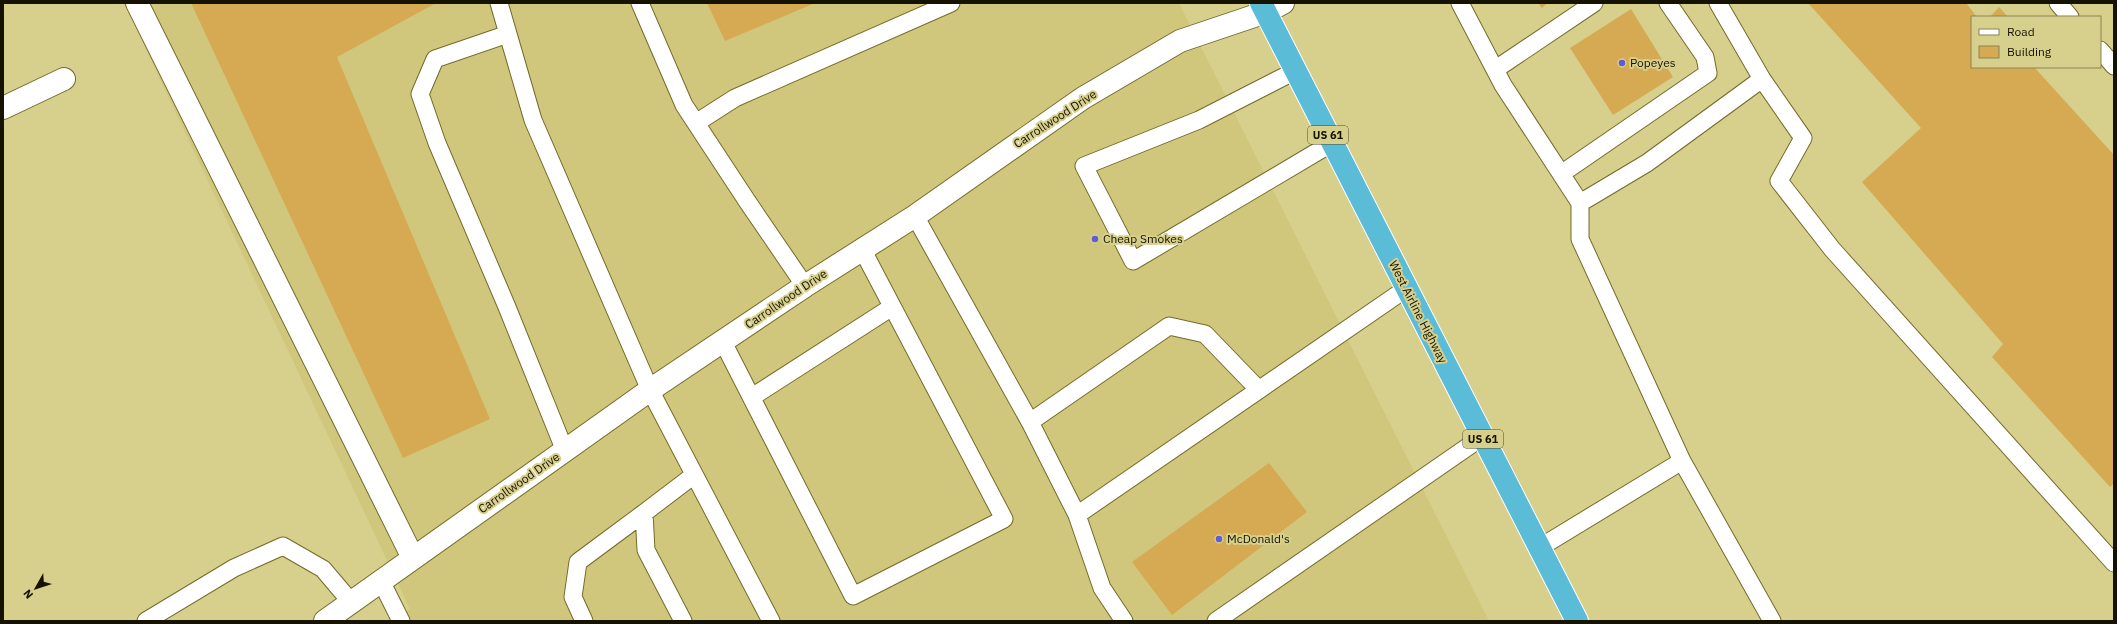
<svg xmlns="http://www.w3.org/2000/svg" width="2117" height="624" font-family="'IBM Plex Sans',sans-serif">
<rect width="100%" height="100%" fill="#d7cf8c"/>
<path fill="#d0c77c" d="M124,3h1055l310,618h-1098l19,-12z"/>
<path fill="#d6aa53" d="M191,3h245l-99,54 153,362 -87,39z
M707,3h108l-90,38z
M1538,3h9l-5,5z
M1808,3h158l11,14h-5v50h62l80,88v328l-4,4 -118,-130 11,-13 -141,-162 59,-54z
M1999,7l9,10h-18z
M1631,9l42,68 -60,38 -43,-67z
M1269,463l38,49 -135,103 -40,-53z"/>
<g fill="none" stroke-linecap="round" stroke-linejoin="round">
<defs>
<path id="service" d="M499,3l34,117 117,270 121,231
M640,3l44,102 63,96 58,85
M1460,3l43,82 77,118
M1718,3l44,76 -115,84 -67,40v36l102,222 90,160
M2058,3l12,14
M508,34l-73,25 -15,35 17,49 70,164 58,144
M2100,50l14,16
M1496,69l98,-66
M1295,71l-96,49 -115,46 49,95 199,-118
M1762,79l41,59 -24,43 53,68 282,314
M696,123l39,-25 216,-95
M1561,174l147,-101 -3,-16 -37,-54
M915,216l115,206 47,93 25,73 22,33
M723,342l130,254 151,-77 -142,-270
M752,397l140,-90
M1030,422l139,-96 36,8 54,56
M1077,515l330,-227
M1539,548l143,-87
M381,581l20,40
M146,621l88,-53 49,-22 40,23 28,33
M584,621l-11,-24 5,-35 66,-49
M683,621l-37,-71 -2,-37 50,-38
M1216,621l266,-184"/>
<path id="minor" d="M137,3l276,555
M3,108l61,-29
M325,621l325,-231 155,-104 110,-70 168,-118 97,-57 86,-29"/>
<path id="tertiary" d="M1266,12l17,-9"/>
<path id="trunk" d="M1261,3l316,618"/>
</defs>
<use href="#service" stroke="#736b2a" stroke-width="19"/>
<use href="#minor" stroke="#736b2a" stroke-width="24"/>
<use href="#tertiary" stroke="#736b2a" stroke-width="24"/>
<use href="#trunk" stroke="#fff" stroke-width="24"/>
<use href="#service" stroke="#fff" stroke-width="17"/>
<use href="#minor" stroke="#fff" stroke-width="22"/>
<use href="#tertiary" stroke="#fff" stroke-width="22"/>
<use href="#trunk" stroke="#5bbcd8" stroke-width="22"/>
</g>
<g fill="#645ad3" stroke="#d7cf8c" stroke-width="1.5">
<circle cx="1622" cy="63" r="4"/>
<circle cx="1095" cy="239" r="4"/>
<circle cx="1219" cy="539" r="4"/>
</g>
<g text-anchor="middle" stroke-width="4" stroke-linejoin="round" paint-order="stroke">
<g fill="#d7cf8c" stroke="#4f4b2a" stroke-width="1">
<rect x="1308" y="126" width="40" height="18" rx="3"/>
<rect x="1463" y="430" width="40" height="18" rx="3"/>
</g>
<g font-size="11" font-weight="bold" fill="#151200">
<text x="1328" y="139">US 61</text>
<text x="1483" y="443">US 61</text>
</g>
<g font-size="12" fill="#151200" stroke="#d7cf8c" text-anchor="start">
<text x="1630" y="67">Popeyes</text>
<text x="1103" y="243">Cheap Smokes</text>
<text x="1227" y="543">McDonald's</text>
</g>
<g font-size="12" fill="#151200" stroke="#d7cf8c">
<text transform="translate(1055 119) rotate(-33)" y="4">Carrollwood Drive</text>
<text transform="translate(786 299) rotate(-34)" y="4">Carrollwood Drive</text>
<text transform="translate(1418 312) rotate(63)" y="4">West Airline Highway</text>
<text transform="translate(519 483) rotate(-35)" y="4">Carrollwood Drive</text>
</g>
</g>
<rect width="2117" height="624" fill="none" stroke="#151200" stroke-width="8"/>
<rect x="1971" y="16" width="130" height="52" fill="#d7cf8c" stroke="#898354"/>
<rect x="1979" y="29" width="20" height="6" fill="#ffffff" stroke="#898354"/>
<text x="2007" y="36" font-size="12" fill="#151200">Road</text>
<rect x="1979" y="46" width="20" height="12" fill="#d6aa53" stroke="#898354"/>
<text x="2007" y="56" font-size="12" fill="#151200">Building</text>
<g transform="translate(36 588) rotate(231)" stroke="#d7cf8c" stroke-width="3" paint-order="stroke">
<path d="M0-3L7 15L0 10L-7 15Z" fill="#151200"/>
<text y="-6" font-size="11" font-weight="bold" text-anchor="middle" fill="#151200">N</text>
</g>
</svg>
